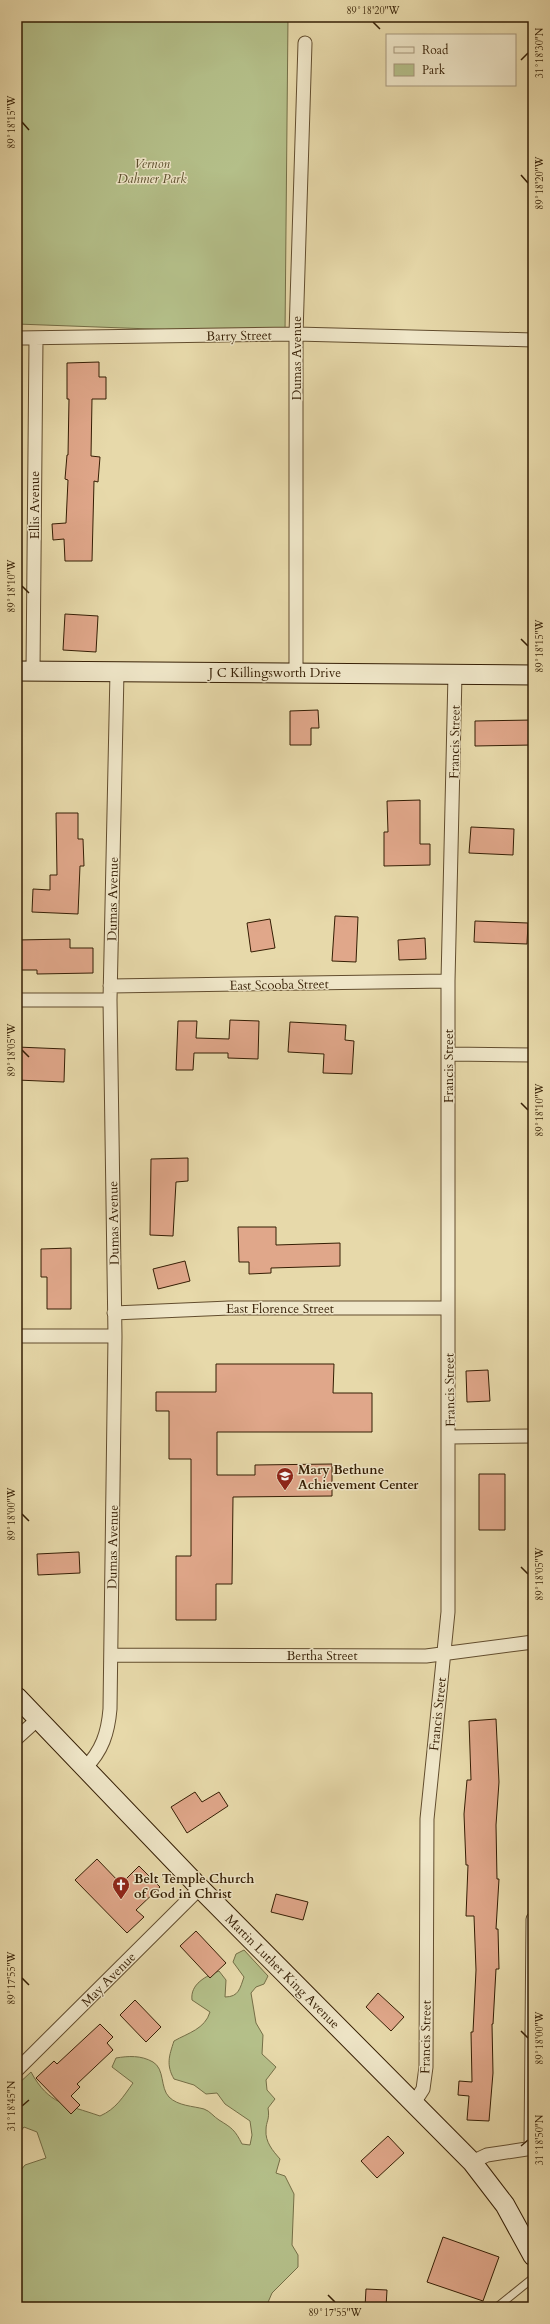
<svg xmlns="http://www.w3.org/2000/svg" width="550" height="2324" font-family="Cardo,serif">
<rect width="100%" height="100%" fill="#e7d9aa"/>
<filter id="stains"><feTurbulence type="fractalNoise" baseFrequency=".005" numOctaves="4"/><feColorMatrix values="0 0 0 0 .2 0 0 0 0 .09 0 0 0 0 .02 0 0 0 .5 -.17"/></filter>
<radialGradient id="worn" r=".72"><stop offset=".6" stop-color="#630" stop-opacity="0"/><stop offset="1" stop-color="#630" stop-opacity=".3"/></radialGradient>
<path fill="#b4bf89" stroke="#746e46" d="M17,17h271l-3,317 -268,-10z
M244,1950l24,26 -4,8 -8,3 -5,6 5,30 7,12 -1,19 14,13 -10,13 1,10 8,9 -7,9c2,12 -2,13 -2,22 -1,12 7,21 14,29l-4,14 9,3 9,18 -2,51 6,10v12l-26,26 -6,14h-249v-132l8,-10 21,-7 -9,-26 -13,-5 -7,9v-51l14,-13c18,33 35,32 69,44 16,-7 23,-19 33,-33l-21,-16 4,-9c12,-2 25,-3 37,4 12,7 7,26 16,35 9,9 24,9 35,12 6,2 10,8 15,11 13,8 16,10 23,24l8,1 2,-10 -2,-14 -25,-17 -8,-11 -11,1 -12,-9 -20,-6c-8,-14 -5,-23 0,-38 14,-8 31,-12 36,-29l-18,-12c-2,-16 14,-24 27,-29l7,9 -1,17c14,0 15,-9 19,-20l-11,-15 3,-8z"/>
<path fill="#e0a78a" stroke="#351e04" d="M99,362v15h7v22h-14l-1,57 9,1 -2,25 -4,-1 -2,80h-27l-1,-22 -11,1 -1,-16 14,-1 2,-43 -3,-1 2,-24h1l1,-56h-2v-36z
M65,614l33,2 -2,36 -33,-2z
M318,710l1,18h-8v17h-21v-34z
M532,720v25l-57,1v-25z
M420,800v44h10v21l-46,1v-34h4l-1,-31z
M56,813h22v26h5l1,27h-4l-2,48 -46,-2 1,-23 17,1v-15h7z
M471,827l43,2 -1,26 -44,-2z
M335,916l23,1 -2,45 -24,-1z
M270,919l5,29 -24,4 -4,-29z
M475,921l53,2 -1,21 -53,-2z
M425,938l1,21 -27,1 -1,-20z
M70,939v9h23v25l-56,1v-4h-20v-30z
M230,1020l29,1 -1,38 -30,-1v-5h-34l-1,17h-17l2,-49h19l-1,17 33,1z
M290,1022l56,3 -1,15 9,1 -2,33 -29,-1 1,-19 -36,-2z
M17,1047l48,2 -1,33 -47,-2z
M188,1158v23l-12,1 -3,54 -23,-1 1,-76z
M238,1227h38v18l64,-2v23l-69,2v5l-22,1v-12h-10z
M71,1248v61h-24v-32h-6v-28z
M185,1261l5,20 -32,8 -5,-20z
M216,1364h118l-1,29h39v39h-155v43h38v-10l77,-1v32l-99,1 -1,87h-16v36h-40v-64h15v-97h-22v-48h-13v-19h60z
M488,1370l2,31 -23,1 -1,-31z
M479,1474h26v56h-26z
M79,1552l1,21 -42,2 -1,-21z
M496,1719l3,63 -3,43 1,54h2l-3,50h2l1,40h-3l-3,55h-1l1,49 -4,48 -22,-1 2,-24 -11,-1 1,-14 13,1 -1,-50h2l3,-62 -2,-54h-8l2,-51h-2l-2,-51 3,-34h4l-2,-59z
M195,1792l7,10 17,-10 9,14 -41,27 -16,-26z
M97,1859l24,25 18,-18 21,21 -24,23 8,7 -17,16 -52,-53z
M276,1894l32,8 -5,18 -32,-8z
M196,1931l30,32 -16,15 -30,-32z
M378,1993l26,24 -13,14 -25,-24z
M135,2000l26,27 -15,15 -26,-27z
M100,2024l13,13 -6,6 6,7 -36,34 3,3 -9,9 9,9 -9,9 -35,-36 18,-17 3,3z
M388,2136l16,17 -27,25 -16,-17z
M443,2237l56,20 -16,44 -56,-19z
M366,2289l21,1 -1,17h-21z"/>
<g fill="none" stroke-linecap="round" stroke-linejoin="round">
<defs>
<path id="lane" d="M497,2307l36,-29"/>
<path id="street" d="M17,338l279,-4 237,6
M33,671l3,-332
M296,672v-338l9,-291
M110,986l338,-5
M17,1000h93
M448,1054l85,1
M114,1313l115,-5h218
M17,1336h98
M450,1437l83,-1
M111,1655l315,1 107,-14
M17,1738l21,-19
M85,1768c17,-17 23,-35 25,-59l5,-373 -5,-336 7,-328
M17,2070l183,-182
M414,2103l9,-14 3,-22 1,-248 21,-207v-631l7,-307
M531,2148l2,-229
M472,2162l15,-7 46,-7"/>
<path id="secondary" d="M17,671l516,4
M17,1697l183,191 272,274 33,43 28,51"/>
</defs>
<use href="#lane" stroke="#624d2e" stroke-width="9"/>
<use href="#street" stroke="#624d2e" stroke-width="15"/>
<use href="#secondary" stroke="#351e04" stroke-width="21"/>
<use href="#lane" stroke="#efe6c8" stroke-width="7"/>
<use href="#street" stroke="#efe6c8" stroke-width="13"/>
<use href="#secondary" stroke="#efe6c8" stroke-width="19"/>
</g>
<path fill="none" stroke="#351e04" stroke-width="1.5" d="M373,22l7,7M521,60l7,-7M22,122l7,8M521,175l7,8M22,586l7,7M521,639l7,7M22,1050l7,7M521,1103l7,7M22,1514l7,7M521,1567l7,7M22,1978l7,7M521,2031l7,7M22,2106l7,-6M521,2146l7,-6M328,2295l7,7"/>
<defs>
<symbol id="school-pin" viewBox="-11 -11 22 30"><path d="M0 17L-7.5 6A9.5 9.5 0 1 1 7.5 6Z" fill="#8f2418" stroke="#efe6c8"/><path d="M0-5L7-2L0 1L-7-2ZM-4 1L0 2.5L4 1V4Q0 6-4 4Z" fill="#fff"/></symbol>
<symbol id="church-pin" viewBox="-11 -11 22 30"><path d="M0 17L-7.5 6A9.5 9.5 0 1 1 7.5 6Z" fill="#8f2418" stroke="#efe6c8"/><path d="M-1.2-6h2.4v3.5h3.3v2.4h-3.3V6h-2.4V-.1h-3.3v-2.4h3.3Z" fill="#fff"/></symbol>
</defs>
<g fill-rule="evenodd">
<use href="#school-pin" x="275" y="1466" width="20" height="27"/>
<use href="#church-pin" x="111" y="1875" width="20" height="27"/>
</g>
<g text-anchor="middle" stroke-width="3" stroke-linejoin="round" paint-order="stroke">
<g font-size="13" font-style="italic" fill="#5b4e2c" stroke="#efe6c8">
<text x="152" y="168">Vernon<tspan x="152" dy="15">Dahmer Park</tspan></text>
</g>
<g font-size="13" fill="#351e04" stroke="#efe6c8">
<text transform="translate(239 335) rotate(-1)" y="5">Barry Street</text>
<text transform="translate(296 358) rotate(-90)" y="5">Dumas Avenue</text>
<text transform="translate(34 505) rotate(-90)" y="5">Ellis Avenue</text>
<text x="275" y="677">J C Killingsworth Drive</text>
<text transform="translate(454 742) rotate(-89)" y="5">Francis Street</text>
<text transform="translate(112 899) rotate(-89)" y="5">Dumas Avenue</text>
<text transform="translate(279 984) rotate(-1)" y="5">East Scooba Street</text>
<text transform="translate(448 1066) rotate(-90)" y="5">Francis Street</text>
<text transform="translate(113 1223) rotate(-91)" y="5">Dumas Avenue</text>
<text x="280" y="1313">East Florence Street</text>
<text transform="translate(449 1390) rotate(-91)" y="5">Francis Street</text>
<text transform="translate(112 1547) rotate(-89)" y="5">Dumas Avenue</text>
<text x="322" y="1660">Bertha Street</text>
<text transform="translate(437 1714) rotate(-84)" y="5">Francis Street</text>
<text transform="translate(283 1971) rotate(45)" y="5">Martin Luther King Avenue</text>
<text transform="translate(108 1979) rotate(-45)" y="5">May Avenue</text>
<text transform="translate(425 2037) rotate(-89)" y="5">Francis Street</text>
</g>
<g font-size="13" font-weight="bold" fill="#351e04" stroke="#efe6c8" text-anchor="start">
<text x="298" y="1474">Mary Bethune<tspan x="298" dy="15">Achievement Center</tspan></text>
<text x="134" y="1883">Belt Temple Church<tspan x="134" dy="15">of God in Christ</tspan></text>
</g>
</g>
<rect width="550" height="2324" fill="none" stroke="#e7d9aa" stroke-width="44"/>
<rect x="386" y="34" width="130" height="52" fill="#efe6c8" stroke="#a5967a"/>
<rect x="394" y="47" width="20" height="6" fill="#efe6c8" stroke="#a5967a"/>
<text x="422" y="54" font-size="12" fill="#351e04">Road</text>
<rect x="394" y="64" width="20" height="12" fill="#b4bf89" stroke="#a5967a"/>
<text x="422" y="74" font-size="12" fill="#351e04">Park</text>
<rect x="22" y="22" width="506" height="2280" fill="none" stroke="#351e04" stroke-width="1.5"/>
<g font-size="10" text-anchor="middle" fill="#351e04">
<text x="373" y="14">89°18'20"W</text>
<text transform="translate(539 53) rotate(-90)" y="4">31°18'30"N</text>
<text transform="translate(11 122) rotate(-90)" y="4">89°18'15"W</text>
<text transform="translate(539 183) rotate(-90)" y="4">89°18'20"W</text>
<text transform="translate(11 586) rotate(-90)" y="4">89°18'10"W</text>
<text transform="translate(539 646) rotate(-90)" y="4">89°18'15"W</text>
<text transform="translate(11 1050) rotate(-90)" y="4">89°18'05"W</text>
<text transform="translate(539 1110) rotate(-90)" y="4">89°18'10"W</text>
<text transform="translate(11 1514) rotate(-90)" y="4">89°18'00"W</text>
<text transform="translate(539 1574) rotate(-90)" y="4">89°18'05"W</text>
<text transform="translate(11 1978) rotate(-90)" y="4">89°17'55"W</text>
<text transform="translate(539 2038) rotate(-90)" y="4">89°18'00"W</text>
<text transform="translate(11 2106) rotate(-90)" y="4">31°18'45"N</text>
<text transform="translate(539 2140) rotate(-90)" y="4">31°18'50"N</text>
<text x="335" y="2316">89°17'55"W</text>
</g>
<rect width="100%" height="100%" filter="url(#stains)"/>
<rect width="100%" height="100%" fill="url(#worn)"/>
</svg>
